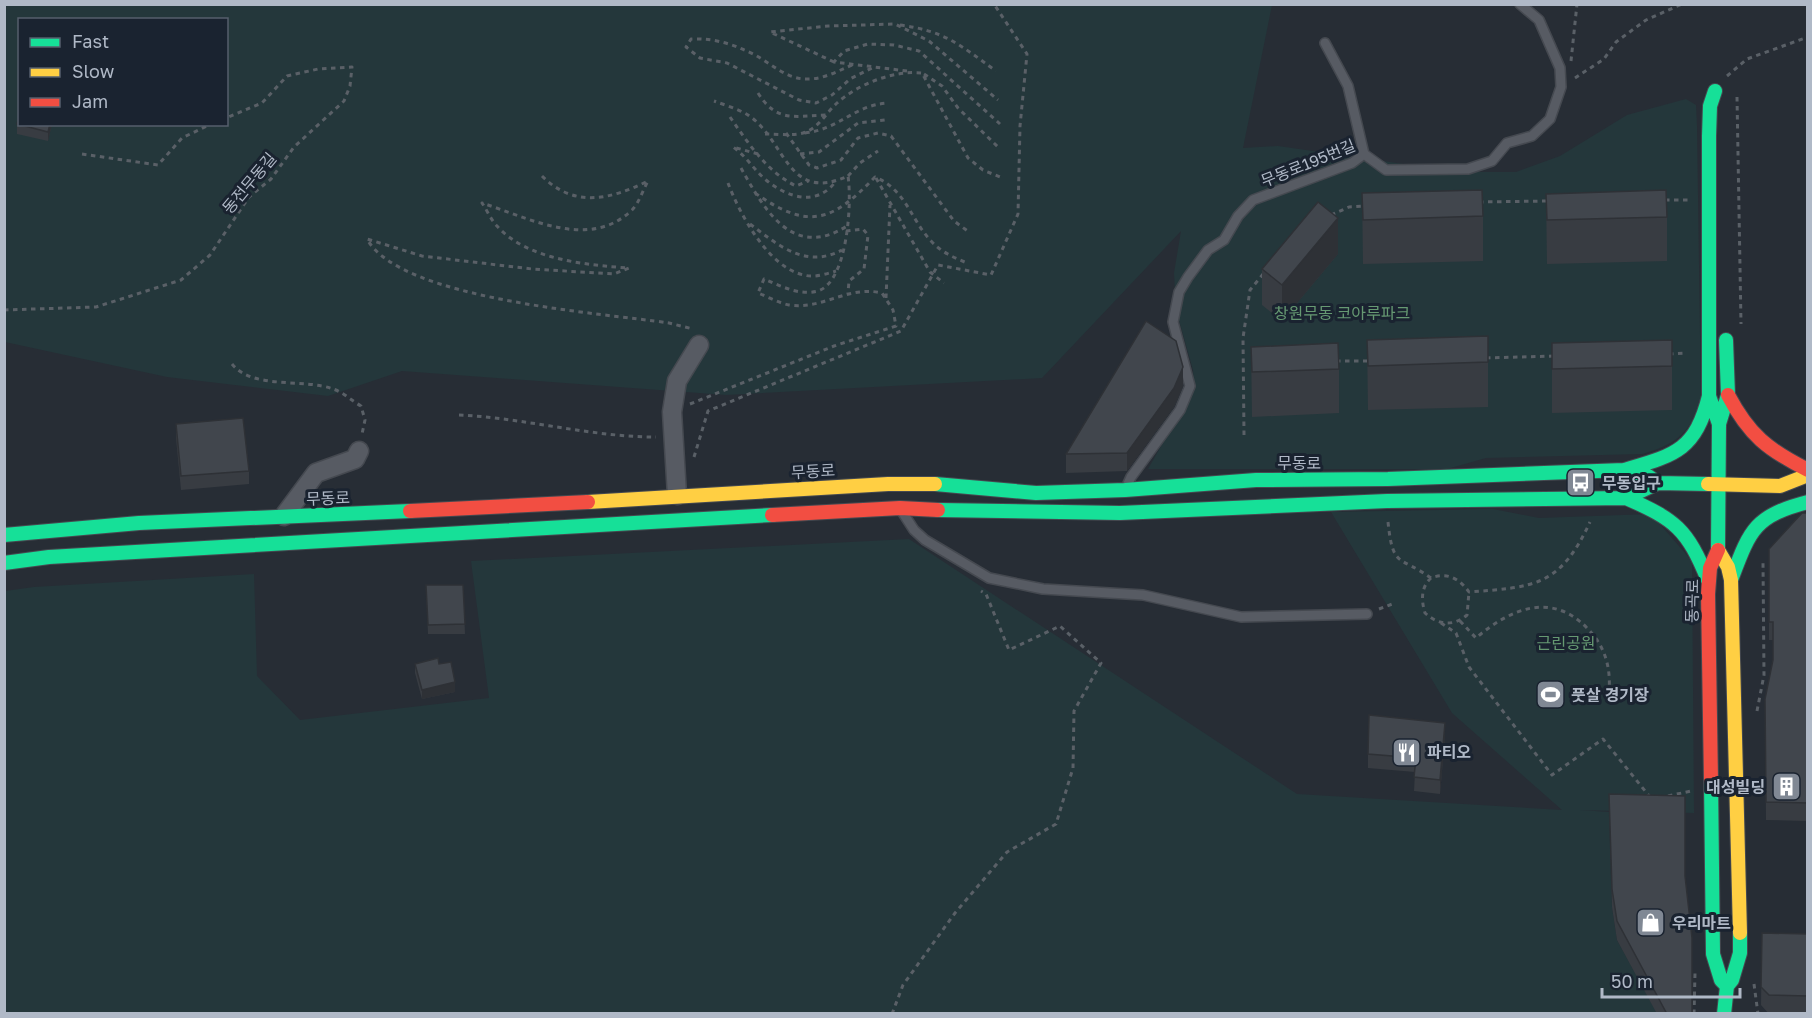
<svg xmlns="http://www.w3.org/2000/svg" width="1812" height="1018" font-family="'Golos Text','Noto Sans KR',sans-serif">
<rect width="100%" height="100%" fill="#272d35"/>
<path fill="#24373b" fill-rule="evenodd" d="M5,5h1267l-29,143 35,-2 181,26h57l44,-16 67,-41 59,-16 10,6 1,21 4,279c-14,30 -27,40 -59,49l-156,4 -39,11h-299l46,-81 -1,-18 -17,-60 -2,-37 7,-42 -139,147 -316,17 -324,-24 -74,25 -161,-19 -162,-35zM20,20h206v104h-206z
M1493,509l46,9 112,-4 41,47 2,252 -114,-3 29,2 3,95 5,33 40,73 -1652,1v-423l29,-4 220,-13 3,102 43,44 189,-22 -18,-137 438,-22 388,255 265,16 -110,-97 -121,-201z"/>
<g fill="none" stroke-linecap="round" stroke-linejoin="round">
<defs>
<path id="lane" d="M1325,43l23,43 16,68
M1126,488l5,-11 49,-67 10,-24 -17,-64 6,-30 9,-15 20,-27 16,-10 14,-24 15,-16 99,-37 12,-9 22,16 82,-1 24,-8 15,-18 25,-7 18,-17 11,-32 -1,-19 -21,-48 -19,-16
M903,513l11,17 11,10 64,38 54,11 100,6 98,22 126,-3"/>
<path id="street" d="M677,495l-5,-83 5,-31 22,-36
M284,516l32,-43 39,-14 4,-8"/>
<path id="fast" d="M1715,91l-5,15 -1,30v260l10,28 -1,126
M1719,424l9,-29 -2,-55
M1624,470c51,-15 71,-19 85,-74
M935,484l101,9 89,-3 131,-10 132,-1 236,-9 24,6 10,7
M1626,498c50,22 61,31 82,82
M938,510l182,3 267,-12 239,-3 32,-15 50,1
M4,535l135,-12 271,-12
M4,563l45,-6 723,-42
M1731,580c19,-50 23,-64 77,-78
M1711,781l2,173 8,26 6,6
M1724,1014l3,-28 5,-6 8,-27v-20"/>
<path id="slow" d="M1708,484l72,2 28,-11
M588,502l300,-18h47
M1718,550l10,17 3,13 9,353"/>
<path id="jam" d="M1728,395c21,40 40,55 80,75
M410,511l178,-9
M772,515l128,-7 38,2
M1711,781l-3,-187 2,-26 8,-18"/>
</defs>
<use href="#lane" stroke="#454950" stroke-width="12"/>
<use href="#street" stroke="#454950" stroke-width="21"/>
<use href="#fast" stroke="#454950" stroke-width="16"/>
<use href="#slow" stroke="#454950" stroke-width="16"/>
<use href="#jam" stroke="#454950" stroke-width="16"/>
<path stroke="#5a6067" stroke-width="3" stroke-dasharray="4.5 4.5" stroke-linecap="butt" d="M900,25c45,6 60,20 96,46
M1571,61l6,-57
M834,62l-64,-30 58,-6 67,-2 34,17 69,59
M852,65c-14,6 -28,14 -44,14 -21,1 -37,-16 -55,-25 -20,-10 -39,-16 -62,-15l-5,8 14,11 27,5 72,37 17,3 16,-8 18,-16 24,-12
M907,71l-73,-9 10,-11 24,-7 26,1 25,6 81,73
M924,74l18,12 16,22 42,41
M1727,76l20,-17 61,-22
M1575,78l29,-19 12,-17 30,-22 36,-16
M758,93c19,30 36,23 68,22
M1737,97l4,227
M730,117c18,26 37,55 66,69l12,-5
M786,133l23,32 8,3 24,-8 17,-22 20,-5 13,3 63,85 15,11
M805,133c35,-4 49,-28 83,-30
M765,134c12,0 27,2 38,-1 15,-4 23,-20 34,-30 21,-19 57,-33 85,-30l46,85 15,12 17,7
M82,154l76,11 24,-27 29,-14
M758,154l-25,-7c13,9 21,23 33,33 22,18 51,27 70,1
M800,154l19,-2 39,-29 27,-3
M741,168c24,43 52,92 106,58
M542,176c33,33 69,23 106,5 -5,9 -9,22 -16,29 -43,41 -103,8 -150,-7 5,7 9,17 15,23 30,34 90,39 132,42l-15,6 -82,-5 -110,-13 -55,-17c34,61 235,74 302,84l24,6
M848,176l12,-13 18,-12
M876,178l54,94 14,11
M728,183c12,32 41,85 76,92 10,3 22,-1 32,-4
M755,193c53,37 76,30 120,-16 32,13 36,45 59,67 9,9 21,14 33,19
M1665,200h24
M1479,202l69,-1
M1331,215l18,-8 16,-1
M750,224c29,22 56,45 92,26
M846,231l17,-2 5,6 -4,34 -15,12 -1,12
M886,298l4,-93
M4,310l92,-3 85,-27 29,-25 39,-58 22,-18 23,-32 50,-46 6,-15 2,-19 -34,2 -31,7 -25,27 -36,15
M1669,354l18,-1
M1486,358l69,-2
M1336,361h33
M232,364c21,26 72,14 101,25 10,3 19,12 28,17l4,14 -3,14
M690,404l144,-58 62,-20 -3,-16 -11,-17c-34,-8 -59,17 -93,12 -10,-2 -21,-8 -31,-12l6,-14c17,7 35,17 54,12 30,-10 34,-89 30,-115 -61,28 -62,-36 -100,-61 -10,-6 -23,-10 -34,-14
M459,415c66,3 131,22 197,22
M1244,435l-1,-97 7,-48 14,-17
M694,457l14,-46 193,-80 37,-66 53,10 27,-61 2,-88 7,-72 -33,-50
M1388,522c5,47 11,33 43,56 16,-6 28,0 38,14 65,-5 91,-5 121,-70
M1431,578c-10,9 -10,22 -6,35 13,12 28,14 42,2l2,-23
M1379,609l16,-6
M1460,621l16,17c34,-29 75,-47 111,-10 18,18 24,39 22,64
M1441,623l15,10 13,34 83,108 51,-36 47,58
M1757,711l7,-36 -1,-113
M1668,796l23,-5
M1754,984l4,30
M892,1014l11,-29 52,-72 52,-61 49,-28 17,-56 1,-57 27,-48 -41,-37 -51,24 -23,-56 -5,-3
M1694,1014l1,-41"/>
<use href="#lane" stroke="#575b63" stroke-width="9"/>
<use href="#street" stroke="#575b63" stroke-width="18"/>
<use href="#fast" stroke="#16e098" stroke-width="14"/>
<use href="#slow" stroke="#ffcf43" stroke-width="14"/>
<use href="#jam" stroke="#f24e42" stroke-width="14"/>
</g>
<path fill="#383c42" d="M17,124h35l-4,17 -31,-7z
M1362,193l121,23v45l-120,3z
M1546,194l121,23v44l-120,3z
M1338,254l-56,67 -20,-16v-36z
M1367,340l121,22v45l-120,3z
M1552,343l120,23v44l-120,3z
M1251,347l88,22v44l-87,4z
M1183,386l-9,21 -47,64 -61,2v-19z
M176,424l73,47v13l-68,6 -5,-52z
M1808,513v308l-42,-1 -1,-121 8,-39v-20h-4v-91z
M426,585h37l2,49h-37z
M415,664h24l16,28 -33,7 -7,-26z
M1445,737l-5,57 -26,-3 1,-19 -47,-4v-14z
M1609,794l76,83 7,137h-35l-40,-74 -5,-33z
M1762,933l46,1v80h-39l-8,-9z"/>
<path fill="#2e3136" d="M50,124h2l-4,17v-9z
M1338,218v36l-56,67v-36z
M1183,367v19l-9,21 -47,64v-18z
M455,682v10l-33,7v-9z
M1445,723v14l-5,57v-14z"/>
<path fill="#41464d" stroke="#2e3136" stroke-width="1.5" d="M20,113v11h30l-2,8 -31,-8z
M1482,190l1,26 -120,4 -1,-27z
M1666,190l1,27 -120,3 -1,-26z
M1318,202l20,16 -56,67 -20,-16z
M1146,321l30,20 7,26 -9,21 -47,65 -61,1z
M1488,336v26l-120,4 -1,-26z
M1672,340v26l-120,3v-26z
M1338,343l1,26 -87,3 -1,-25z
M243,418l6,53 -68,5 -5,-52z
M1802,513h6v290l-42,-1 -1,-103 8,-39v-38h-4v-73z
M426,585h37l2,39 -37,1z
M438,658l1,6 12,-2 4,20 -33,8 -7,-26z
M1369,715l76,8 -5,57 -26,-3 2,-19 -48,-4z
M1609,794l76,2v80l7,62v76h-25l-50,-93 -5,-32z
M1762,933l46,1v62l-39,-1 -8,-8z"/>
<defs>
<symbol id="bus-square" viewBox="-11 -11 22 22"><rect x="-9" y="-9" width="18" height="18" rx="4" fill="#808894" stroke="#1a2330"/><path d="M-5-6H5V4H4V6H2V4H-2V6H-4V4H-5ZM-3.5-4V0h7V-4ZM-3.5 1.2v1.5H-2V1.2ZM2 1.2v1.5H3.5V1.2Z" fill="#fff"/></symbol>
<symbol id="stadium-square" viewBox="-11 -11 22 22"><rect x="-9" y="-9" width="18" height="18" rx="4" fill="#808894" stroke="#1a2330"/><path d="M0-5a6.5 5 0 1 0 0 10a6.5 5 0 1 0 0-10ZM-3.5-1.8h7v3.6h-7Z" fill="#fff"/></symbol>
<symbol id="restaurant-square" viewBox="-11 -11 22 22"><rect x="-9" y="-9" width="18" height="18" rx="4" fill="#808894" stroke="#1a2330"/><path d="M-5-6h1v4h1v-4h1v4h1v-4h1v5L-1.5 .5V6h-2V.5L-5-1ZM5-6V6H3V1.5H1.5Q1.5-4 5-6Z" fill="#fff"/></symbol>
<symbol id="building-square" viewBox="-11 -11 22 22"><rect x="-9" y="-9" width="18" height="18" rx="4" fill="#808894" stroke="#1a2330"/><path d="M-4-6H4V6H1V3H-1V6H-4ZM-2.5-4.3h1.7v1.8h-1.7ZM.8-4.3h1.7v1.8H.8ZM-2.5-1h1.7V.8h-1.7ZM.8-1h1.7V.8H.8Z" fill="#fff"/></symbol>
<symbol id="shop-square" viewBox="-11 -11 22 22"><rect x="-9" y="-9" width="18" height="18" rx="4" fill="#808894" stroke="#1a2330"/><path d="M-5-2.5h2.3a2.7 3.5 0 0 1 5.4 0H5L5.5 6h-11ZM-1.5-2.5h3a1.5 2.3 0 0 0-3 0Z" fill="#fff"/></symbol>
</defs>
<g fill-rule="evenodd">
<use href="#bus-square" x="1564" y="466" width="33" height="33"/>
<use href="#stadium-square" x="1534" y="678" width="33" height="33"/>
<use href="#restaurant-square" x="1390" y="736" width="33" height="33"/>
<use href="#building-square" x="1770" y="770" width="33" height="33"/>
<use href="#shop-square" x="1634" y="906" width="33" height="33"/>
</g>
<g text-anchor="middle" stroke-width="6" stroke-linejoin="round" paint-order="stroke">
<g font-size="16" fill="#b0b9c7" stroke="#1a2330">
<text transform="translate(1308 163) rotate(-22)" y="6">무동로195번길</text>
<text transform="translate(249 183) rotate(-50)" y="6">동전무동길</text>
<text x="1299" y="469">무동로</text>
<text transform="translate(813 471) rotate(-3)" y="6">무동로</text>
<text transform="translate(328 498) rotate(-2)" y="6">무동로</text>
<text transform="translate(1692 601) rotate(-89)" y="6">동곡로</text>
</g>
<g font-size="16" fill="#669972" stroke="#1a2330">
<text x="1342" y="319">창원무동 코아루파크</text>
<text x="1566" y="649">근린공원</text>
</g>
<g font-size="16" font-weight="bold" fill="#b0b9c7" stroke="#1a2330" text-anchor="start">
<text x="1602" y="489">무동입구</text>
<text x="1571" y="701">풋살 경기장</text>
<text x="1427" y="758">파티오</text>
<text x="1765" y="793" text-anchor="end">대성빌딩</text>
<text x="1672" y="929">우리마트</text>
</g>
</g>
<rect width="1812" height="1018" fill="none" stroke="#b0b9c7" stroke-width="12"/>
<rect x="18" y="18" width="210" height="108" fill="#1a2330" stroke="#565f6c" stroke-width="1.5"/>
<rect x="30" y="38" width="30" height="9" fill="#16e098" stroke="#565f6c" stroke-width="1.5"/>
<text x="72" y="48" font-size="18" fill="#b0b9c7">Fast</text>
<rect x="30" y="68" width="30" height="9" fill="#ffcf43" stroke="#565f6c" stroke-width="1.5"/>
<text x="72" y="78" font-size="18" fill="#b0b9c7">Slow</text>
<rect x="30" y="98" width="30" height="9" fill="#f24e42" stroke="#565f6c" stroke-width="1.5"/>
<text x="72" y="108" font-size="18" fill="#b0b9c7">Jam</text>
<path d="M1602 988v9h138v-9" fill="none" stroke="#b0b9c7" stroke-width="3"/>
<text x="1611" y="988" font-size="18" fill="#b0b9c7" stroke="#1a2330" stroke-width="4.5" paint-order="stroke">50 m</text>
</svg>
